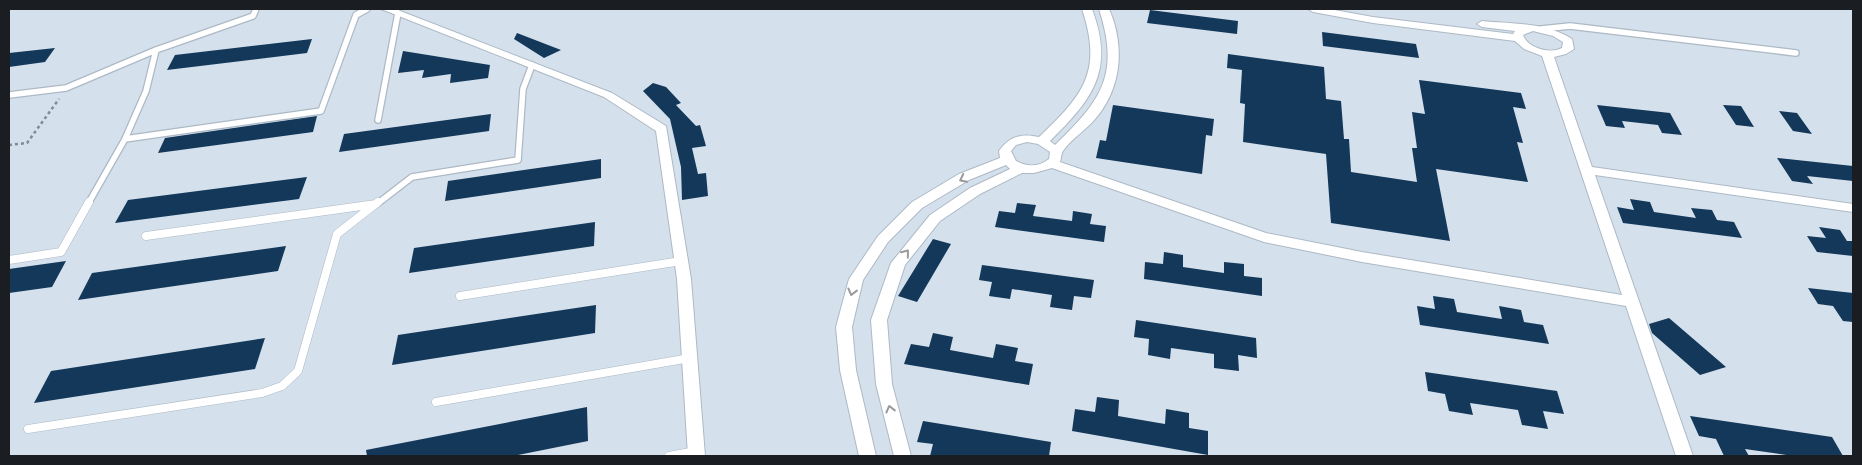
<svg xmlns="http://www.w3.org/2000/svg" width="1862" height="465" font-family="Montserrat,sans-serif">
<rect width="100%" height="100%" fill="#d4e0ec"/>
<path fill="#13385a" d="M1150,10l88,11 -1,13 -90,-11z
M1322,32l94,12 3,14 -96,-12z
M517,33l44,17 -17,8 -30,-19z
M312,39l-5,14 -140,17 8,-15z
M55,48l-10,14 -36,5v-14z
M403,51l87,14 -2,13 -38,5 1,-9 -29,4 2,-8 -26,3z
M1228,54l96,13 2,32 15,2 3,38h5l2,33 66,10 -5,-34h5l-5,-36 13,2 -6,-34 102,13 5,16 -13,-2 10,36 -6,-1 11,40 -92,-13 14,72 -119,-18 -5,-69 -83,-12 2,-38 -5,-1 2,-33 -15,-2z
M653,83l13,4 15,16 -5,2 20,21 4,-1 6,21 -14,2 6,26 8,-1 2,23 -26,4 -1,-33 -11,-48 -27,-28z
M1113,105l101,14 -2,17 -6,-1 -4,39 -106,-16 4,-18 6,1z
M1597,105l73,8 12,22 -20,-2 -4,-8 -36,-4 3,7 -19,-2z
M1723,105l18,1 13,21 -18,-2z
M1779,111l18,2 15,21 -19,-3z
M491,114l-2,17 -150,21 5,-18z
M317,116l-4,16 -155,21 7,-15z
M1777,158l76,8v15l-46,-5 6,8 -21,-3z
M601,159v19l-156,23 3,-20z
M307,177l-8,22 -184,24 13,-23z
M1630,199l20,3 4,10 42,6 -5,-10 21,2 5,10 17,2 8,16 -119,-15 -6,-16 17,3z
M1017,203l19,2 -3,11 39,5 1,-10 19,3 -2,10 16,2 -2,16 -109,-15 4,-16 16,2z
M595,222l-1,24 -185,27 5,-25z
M1819,227l21,3 7,11h6v15l-36,-4 -10,-16 19,2z
M933,239l18,5 -34,58 -19,-6z
M286,246l-8,25 -200,29 14,-27z
M1164,252l19,3v12l41,6v-11l20,2v12l18,2v18l-118,-17 1,-17 18,2z
M66,261l-14,26 -43,6v-24z
M982,265l112,15 -3,18 -17,-2 -2,14 -22,-3 2,-12 -40,-6 -2,10 -21,-3 3,-14 -13,-2z
M1808,288l45,5v29l-10,-1 -10,-15 -15,-2z
M1433,296l21,3 3,13 45,7 -3,-13 22,4 3,12 19,3 6,19 -129,-19 -3,-19 18,3z
M596,305l-1,28 -203,32 6,-30z
M1669,318l57,49 -26,8 -48,-42 -3,-9z
M1136,320l120,18 1,20 -19,-3 1,16 -25,-3v-14l-43,-6 -1,11 -22,-4 1,-16 -15,-2z
M933,333l20,4 -3,13 43,8 3,-14 22,4 -3,13 18,3 -4,21 -125,-21 7,-20 18,3z
M265,338l-10,31 -221,34 17,-32z
M1425,372l132,19 7,23 -21,-3 5,18 -26,-4 -4,-15 -48,-7 3,12 -24,-4 -4,-17 -17,-3z
M1097,397l22,3 -1,16 47,8 1,-15 23,4v15l19,3v24l-136,-24 3,-22 20,3z
M587,407l1,34 -75,15h-146l-1,-6z
M1690,416l142,21 11,19h-50l-48,-7 4,7h-25l-8,-17 -17,-3z
M923,421l128,21 -2,14h-119l3,-12 -16,-2z"/>
<g fill="none" stroke-linecap="round" stroke-linejoin="round">
<defs>
<path id="lane-far1" d="M1541,29l29,-3 226,27
M9,95l57,-7 90,-38 97,-34 3,-7
M378,120l20,-107
M125,139l196,-28 35,-96 11,-6
M88,204l37,-65 21,-48 10,-41
M377,204l35,-27 106,-17 5,-71 9,-24"/>
<path id="lane" d="M146,236l230,-32
M9,260l52,-8 28,-50
M460,296l221,-35
M436,402l254,-44
M28,429l234,-36 20,-7 16,-15 39,-137 41,-32
M669,456l27,-5"/>
<path id="street" d="M381,9h14l217,84 54,33 25,153 14,177h-17l-11,-177 -21,-148 -52,-34z
M1082,9h10c23,61 1,90 -42,132l5,4c47,-45 65,-71 44,-136h10c16,36 13,78 -13,109 -9,11 -27,23 -33,33 -2,3 -2,8 -3,11l206,71 96,19 260,43 -80,-239 -18,-7 -9,-8 -142,-18 -60,-11 -5,-3h21l44,8 140,17 2,-3 -33,-4 -5,-3 5,-3c30,3 64,1 90,18l2,10 -8,5 -12,3 38,110 261,37v8l-258,-37 98,281h-17l-50,-150 -264,-44 -98,-20 -212,-74 -18,5h-12l-42,21 -40,27 -35,44 -18,55 5,64 19,72h-17l-18,-72 -5,-64 20,-57 39,-48 40,-27 40,-19 -4,-4 -37,15 -47,28 -34,34 -25,38 -11,47 4,43 20,86h-17l-19,-86 -4,-43 13,-48 29,-43 34,-34 47,-28 41,-16 -1,-7c10,-15 23,-18 40,-14 44,-42 64,-65 43,-128zM1533,31l20,5 10,6 -1,6c-11,6 -34,1 -39,-13zM1027,142l11,2 12,8 -1,7c-10,8 -22,8 -33,2l-5,-10 5,-6z"/>
</defs>
<use href="#lane-far1" stroke="#adb9c5" stroke-width="8"/>
<use href="#lane" stroke="#adb9c5" stroke-width="9"/>
<use href="#street" stroke="#adb9c5" stroke-width="2"/>
<path stroke="#828b94" stroke-width="2.5" stroke-dasharray="3 3" stroke-linecap="butt" d="M9,145l18,-2 32,-44"/>
<use href="#lane-far1" stroke="#fff" stroke-width="5.5"/>
<use href="#lane" stroke="#fff" stroke-width="8"/>
<use href="#street" fill="#fff" fill-rule="evenodd"/>
</g>
<defs><path id="oneway-chevron" d="M-2-3.5L2.5 0L-2 3.5" fill="none" stroke-width="1.6" stroke-linecap="round" stroke-linejoin="round" transform="scale(1.25)"/></defs>
<g stroke="#989a9c">
<use href="#oneway-chevron" transform="translate(963 179) rotate(153)"/>
<use href="#oneway-chevron" transform="translate(906 253) rotate(-51)"/>
<use href="#oneway-chevron" transform="translate(852 292) rotate(104)"/>
<use href="#oneway-chevron" transform="translate(890 409) rotate(-104)"/>
</g>
<rect width="1862" height="465" fill="none" stroke="#1a1e23" stroke-width="20"/>
</svg>
